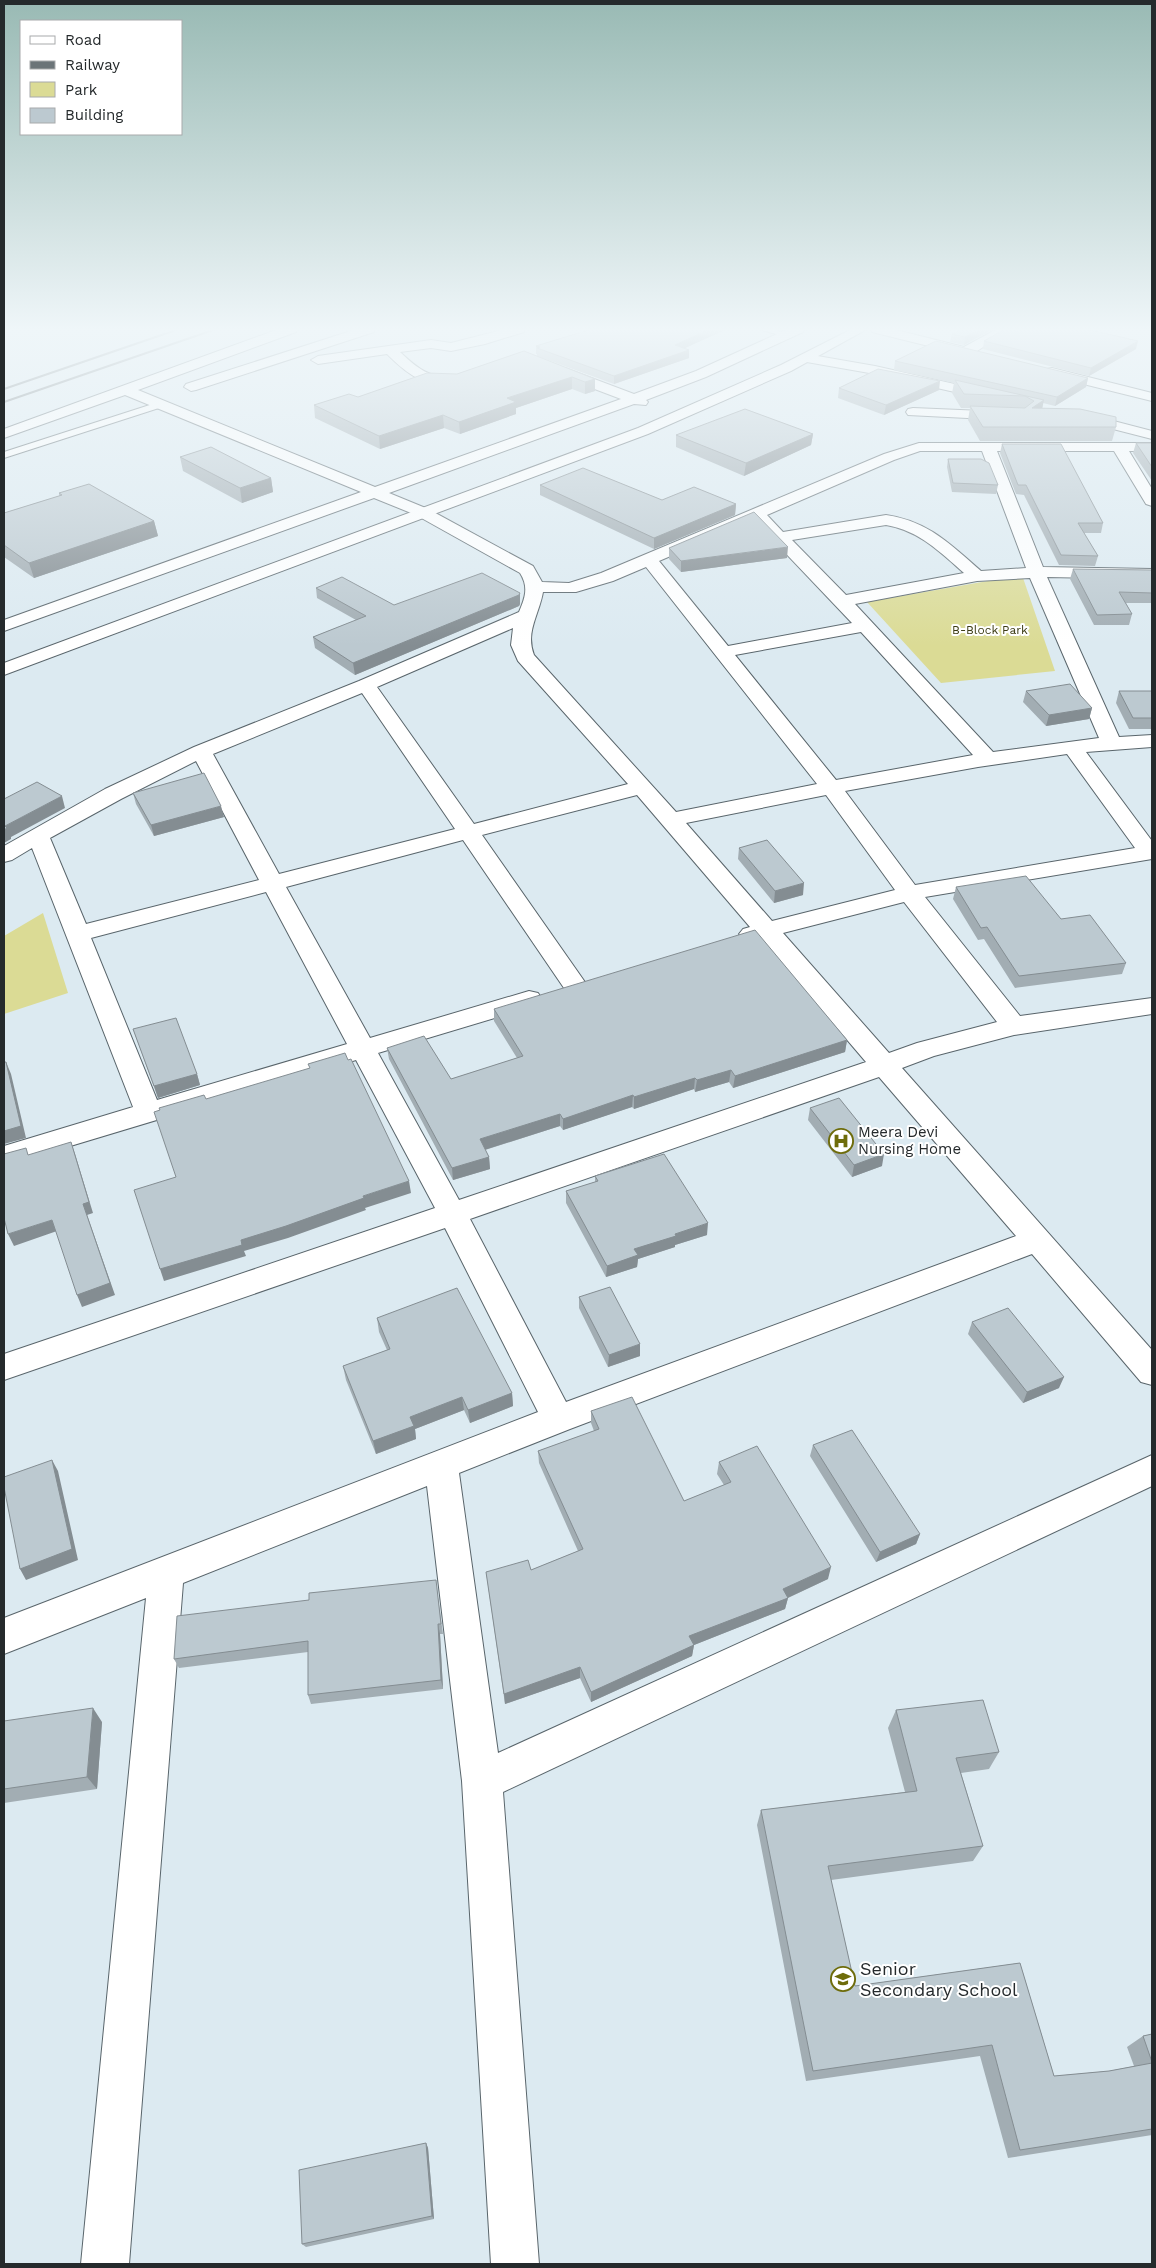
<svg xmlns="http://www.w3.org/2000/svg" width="1156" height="2268" font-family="'Work Sans',sans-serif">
<rect width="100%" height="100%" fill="#dceaf1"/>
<path fill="#dbdb95" d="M1022,575l33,96 -114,12 -74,-81z
M43,913l25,80 -64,21v-78z"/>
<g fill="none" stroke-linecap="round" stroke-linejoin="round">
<defs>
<path id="service" d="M758,329h14l19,6 -4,2z
M159,402l4,3 -1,2 -158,51v-6z"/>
<path id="minor" d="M279,329h18l-1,3 -158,58 237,97 246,-88 -66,-25 -2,-3 2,-3h10l69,26 62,-23 92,-42h16l-1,3 -97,45 -60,23 2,2 -2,3 -12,-1 -245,89 39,16 105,57 9,16 27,1 32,-10 283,-119 35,-11h233v8h-23l23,38v17l-6,-2 -32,-53h-117l46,116 109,2v10l-105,-2 72,160 33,-2v12l-66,5 66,89v18l-227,38 95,119 132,-18v16l-138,21 -80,21 -32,12 250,282v35l-11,-3 -109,-128 -462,175 -111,44 39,280 654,-298v31l-649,306 36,472h-48l-29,-483 -35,-295 -244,97 -54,681h-48l65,-666 -142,56v-36l534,-206 -93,-184 -441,152v-26l431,-146 -79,-148 -352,106v-20l129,-39 -101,-259 -20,12 -8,2v-16l101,-57 89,-42 165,-66 160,-69c6,-14 10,-25 1,-39l-104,-58 -42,-17 -370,133v-11l357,-128 -236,-97 -121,43v-9zM920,451h62l44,117 -45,3c-31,-27 -53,-50 -95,-56l-103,17 -16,-17 127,-55zM754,520l98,103 -124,23 -69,-85zM886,525c32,5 54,27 78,48l-118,22 -54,-55zM646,567l171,217 -141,28 -142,-157c-9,-23 5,-40 9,-63h33l37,-11zM1030,578l69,160 -106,14 -138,-148 122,-23zM513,628l-2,17 7,16 110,123 -154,40 -97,-137zM861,632l112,123 -137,25 -101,-125zM362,693l93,136 -176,45 -66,-120zM1067,754l68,94 -220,37 -70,-94 133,-24zM196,761l63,119 -173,44 -36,-86 71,-39zM637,795l113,132 -7,2 -4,5 4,5 8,3 10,-3 105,123 -407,138 -81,-147 160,-48 4,-6 -4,-6 -9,-2 -159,47 -84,-151 177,-47 103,151 9,2 9,-2 3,-6 -105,-150zM826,795l69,95 -123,31 -86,-98zM266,892l81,152 -190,56 -66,-162zM904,902l93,120 -80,21 -28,10 -106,-120zM879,1077l137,159 -450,166 -96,-183z
M357,329h18l-1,3 -178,58 -5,1 -7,-4 2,-3z
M506,329h19l-1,3 -39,12 -34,7 -20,-3 -31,4c17,16 31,28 55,24l7,4 -2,3c-31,8 -52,-8 -73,-29l-69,10 -7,-4 7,-4 113,-16 20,3z
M871,329h21l72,18 33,-18h15l-43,27 -97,-24z
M806,354l69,12 115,26 7,4 -7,4 -115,-26 -74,-13 -2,-3z
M1052,368l100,25v8l-105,-26 -2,-3 2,-3z
M913,408l94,4 7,4 -7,4 -99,-5 -2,-3 2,-3z
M1079,412l73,19v8l-78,-20 -2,-3 2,-3z"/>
<path id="tertiary" d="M852,329h15l-76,42 -143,63 -644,241v-12l634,-235 143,-63z"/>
</defs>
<use href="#service" stroke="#59656b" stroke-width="2"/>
<use href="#minor" stroke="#59656b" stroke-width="2"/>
<use href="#tertiary" stroke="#59656b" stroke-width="2"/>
<use href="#service" fill="#fff" fill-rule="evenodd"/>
<use href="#minor" fill="#fff" fill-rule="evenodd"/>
<use href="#tertiary" fill="#fff" fill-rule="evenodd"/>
<path stroke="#6b7478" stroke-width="2" d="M4,389l175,-60
M4,402l212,-73"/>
</g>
<path fill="#a2adb3" d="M592,329h135l-42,19 4,2v8l-75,26 -77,-28v-2h-1v-8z
M962,329h31l-29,16 -14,-3 2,-8z
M984,341l152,8 -47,27 -106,-27z
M524,351l71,28v12l-10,3 -13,-5 -56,19v6l-56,20 -16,-6 -64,21 -65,-31 -1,-13 44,-8 99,-23z
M895,361l193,17 -2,9 -31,19 -12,-3 -1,5 74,19 -4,14h-132l-12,-21 2,-12h-9l-9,-15 2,-10 -60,-13z
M839,388l100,2 -55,25 -46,-17z
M813,434l-2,11 -67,31 -68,-29v-12z
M1136,443h16v38l-19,-28z
M1002,444l101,79 -2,10h-17l14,23 -3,10 -36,-1 -35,-70 -8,-1 -16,-41z
M180,457l91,21 2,14 -31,11 -59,-32z
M948,459l50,26 -2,9 -44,-2 -5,-25z
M540,485l122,15 74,4 -1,11 -81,34 -114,-54z
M59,493l95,28 4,15 -124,42 -30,-21v-44l55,-17z
M669,548l118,10 -106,14 -12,-13z
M1073,569l79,1v33h-26l6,11 -3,11h-35l-24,-46z
M316,588l78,17 126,-12v11l-1,2 -164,69 -40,-27 -2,-11 43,-17 -39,-22z
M1026,691l66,17 -3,11 -43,7 -23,-24z
M1119,691h33v38h-23l-13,-26z
M133,793l91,24 -70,19 -18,-32z
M739,848l64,47 -29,8 -36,-44z
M956,887l105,32 65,44 -4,11 -107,14 -31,-49 -6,1 -25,-41z
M494,1009l353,31 -2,12 -112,36 -4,-6 -34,10 -1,-3 -60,20 -2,-2 -69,23 -3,-4 -75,24 4,7 1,12 -37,11 -64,-121 -2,-11 64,31 66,-21 -23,-37z
M133,1029l64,45 3,11 -42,13z
M810,1108l72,58 -30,11 -44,-57z
M595,1176l112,59 -32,10v2l-37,12 -1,8 -31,10 -40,-74v-12l29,-9z
M579,1297l61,59 -32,11 -29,-59z
M377,1318l135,75 1,13 -43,17 -6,-13 -49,19 1,10 -40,15 -30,-74 -3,-14 44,-16 -8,-18z
M972,1322l87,66 -36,15 -55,-69z
M591,1411l93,90 40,-16 -7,-11 2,-12 109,117 -40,19 -3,11 -91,36 -2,11 -101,46 -11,-24 -75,26 -19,-132 45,-2 47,-19 -39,-88 -1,-12 56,-20 -3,-8z
M813,1445l107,89 -4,10 -40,18 -66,-106z
M437,1590l6,44h-3l3,55 -132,15 -3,-9v-43l-129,16 -5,-9z
M896,1710l103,42 -10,17 -28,4 22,73 -10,15 -142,19 24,106 165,-23 34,113 55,-5 25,-5 -7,-19 16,-11 9,-2v101l-144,23 -28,-102 -174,25 -49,-256 4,-15 144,-18 -17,-64z
M4,1721l98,1 -5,67 -93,14z
M426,2143l2,5 6,71 -128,28 -4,-3z"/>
<path fill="#848d92" d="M710,329h17l-53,24 1,-8z
M981,329h12l-29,16 1,-8z
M1138,341l-2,8 -47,27 2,-8z
M689,350v8l-75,26v-8z
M572,377v12l-56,19v6l-56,20 -1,-12 48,-24z
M1088,378l-2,9 -31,19 2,-9z
M595,379v12l-10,3v-12z
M940,381l-1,9 -55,25 2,-10z
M1044,400l-3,14 -9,-6z
M443,415l1,13 -64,21 -1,-13z
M813,434l-2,11 -67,31 2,-13z
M271,478l2,14 -31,11 -2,-15z
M736,504l-1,11 -81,34v-11z
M154,521l4,15 -124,42 -5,-15z
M788,547l-1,11 -106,14v-11z
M520,593v11l-1,2 -164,69 -2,-12z
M1092,708l-3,11 -43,7 3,-11z
M62,796l3,12 -54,29v2l-7,4v-13l1,-4z
M221,806l3,11 -70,19 -3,-11z
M804,883l-1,12 -29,8 1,-12z
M847,1040l-2,12 -112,36 2,-12z
M6,1062l5,12 15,64 -22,6z
M731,1070l-2,12 -34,10 2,-12z
M197,1074l3,11 -42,13 -4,-12z
M695,1078l-1,11 -60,20v-12z
M633,1095l-1,12 -69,23v-11z
M560,1114v12l-79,25 -1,-12z
M71,1142l4,12 18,59 -6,2 28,80 -33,12 -5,-12 6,-91z
M884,1154l-2,12 -30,11 2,-12z
M489,1157l1,12 -37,11 -1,-12z
M409,1181l2,12 -46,15 1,2 -78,28 -44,13 2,5 -82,25 -4,-12 203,-73z
M52,1220l5,11 -43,15 -6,-12z
M708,1223l-1,12 -32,10v2l-37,12 -1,8 -31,10 1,-11 27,-17 41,-15z
M640,1344v12l-32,11 1,-12z
M1064,1377l-5,11 -36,15 4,-11z
M512,1393l1,13 -43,17 -2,-13z
M462,1397l2,13 -49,19 1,10 -40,15 -3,-13 37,-24z
M52,1460l6,11 20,89 -52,20 -6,-11z
M920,1534l-4,10 -40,18 4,-10z
M831,1567l-3,12 -45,21 5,-2 -3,11 -91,36 -2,11 -101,46v-10l98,-56 94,-47z
M438,1624l2,10 3,55 -2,-9z
M580,1667v11l-75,26 -1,-10z
M93,1708l9,14 -5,67 -10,-12z
M426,2143l2,5 6,71 -2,-3z"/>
<path fill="#bcc9d0" stroke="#848d92" d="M592,329h118l-35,16 14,5 -75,26 -77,-28 3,-1 -4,-1z
M962,329h19l-16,8 -13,-3z
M1005,329h81l52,12 -47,27 -107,-27z
M936,341l152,37 -31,19 -162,-36z
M524,351l71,28 -10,3 -13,-5 -65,21 9,4 -57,20 -16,-7 -64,21 -65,-31 35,-11 9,3 69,-24 30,1z
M878,369l62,12 -54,24 -47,-17z
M955,380l89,20 -12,8 48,1 36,8v10h-133l-13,-21 55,2 9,-7 -9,-5 -61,-2z
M745,409l68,25 -67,29 -70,-28z
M1136,443h16v24z
M1002,444h59l42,79h-25l20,33 -37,-1 -35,-70h-8z
M211,447l60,31 -31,10 -60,-31z
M948,459h33l8,4 9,22 -45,-2z
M583,468l79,32 32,-13 42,17 -82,34 -114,-53z
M89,484l65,37 -125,42 -25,-18v-32l58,-18 -3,-2z
M754,512l34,35 -107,14 -12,-13z
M1073,569l79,1v23l-33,-1 13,22 -35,1z
M482,573l38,20 -1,2 -166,68 -40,-26 53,-21 -50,-28 26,-11 52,28z
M1070,684l22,24 -43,7 -23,-24z
M1119,691h33v27h-19z
M204,773l17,33 -70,19 -18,-32z
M37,782l25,14 -57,30 2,2 -3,2v-31z
M767,840l37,43 -29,8 -36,-43z
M1026,876l35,43 29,-4 36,48 -107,13 -32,-49 -6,1 -25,-41z
M755,930l92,110 -112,36 -4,-6 -34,10 -2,-2 -61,19 -1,-2 -70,24 -3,-5 -80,25 9,18 -37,11 -65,-120 37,-12 27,43 72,-23 -29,-47z
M176,1018l21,56 -43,12 -21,-57z
M345,1053l3,7 3,-1 58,122 -46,15 1,2 -78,28 -45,14 1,5 -82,24 -26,-79 42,-13 -22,-65 6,-2 -1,-2 45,-13 2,4 104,-31 -2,-4z
M4,1062h2l15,64 -17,5z
M839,1098l45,56 -30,11 -44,-57z
M71,1142l18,60 -6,2 27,79 -33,12 -25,-75 -44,14 -4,-16v-64l22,-6 2,7z
M664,1154l44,69 -33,11 1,2 -42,13 4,6 -31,11 -41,-75 32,-10 -3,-5z
M610,1287l30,57 -31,11 -30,-58z
M457,1288l55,105 -44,17 -6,-13 -52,20 4,9 -41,15 -30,-75 47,-17 -13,-31z
M1008,1308l56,69 -37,15 -55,-70z
M632,1397l52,104 47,-19 -12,-20 38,-16 74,121 -48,22 5,9 -99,38 5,9 -103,47 -11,-25 -76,27 -18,-122 42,-12 3,10 52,-21 -45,-98 61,-22 -8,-18z
M852,1430l68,104 -40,18 -67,-107z
M52,1460l20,89 -52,20 -16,-82v-10z
M436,1580l5,44h-3l3,56 -133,15v-54l-134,18 3,-43 132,-16v-7z
M983,1700l16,52 -43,6 27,88 -155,20 27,120 165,-23 34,113 55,-5 43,-8v66l-132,21 -28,-105 -179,26 -52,-261 156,-19 -21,-81z
M93,1708l-6,69 -83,12v-68z
M1152,2034v28l-9,-26z
M426,2143l6,73 -130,28 -3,-74z"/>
<linearGradient id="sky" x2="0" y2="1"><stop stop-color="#99bab4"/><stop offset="0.51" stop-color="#eff6f9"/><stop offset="1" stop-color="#eff6f9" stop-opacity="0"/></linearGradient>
<rect width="1156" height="646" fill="url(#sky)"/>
<defs>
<symbol id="hospital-ring" viewBox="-11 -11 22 22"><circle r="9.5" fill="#fff" stroke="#6e6c0a" stroke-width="1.5"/><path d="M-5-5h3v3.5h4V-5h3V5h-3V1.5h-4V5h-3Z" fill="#6e6c0a"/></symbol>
<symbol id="school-ring" viewBox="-11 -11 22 22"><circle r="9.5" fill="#fff" stroke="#6e6c0a" stroke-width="1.5"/><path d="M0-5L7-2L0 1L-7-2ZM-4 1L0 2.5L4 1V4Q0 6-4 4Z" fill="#6e6c0a"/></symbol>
</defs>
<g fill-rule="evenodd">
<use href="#hospital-ring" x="827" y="1127" width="28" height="28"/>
<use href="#school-ring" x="829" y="1965" width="28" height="28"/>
</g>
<g text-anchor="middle" stroke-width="4" stroke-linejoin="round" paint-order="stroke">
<g font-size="12" fill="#3b3a13" stroke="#fff">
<text x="990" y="634">B-Block Park</text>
</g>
<g font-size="15" fill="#252a2c" stroke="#fff" text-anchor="start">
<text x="858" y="1137">Meera Devi<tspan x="858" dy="17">Nursing Home</tspan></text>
</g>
<g font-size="18" fill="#252a2c" stroke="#fff" text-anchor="start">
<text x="860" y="1975">Senior<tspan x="860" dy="21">Secondary School</tspan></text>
</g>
</g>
<rect width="1156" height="2268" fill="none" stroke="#252a2c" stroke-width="10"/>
<rect x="20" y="20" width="162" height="115" fill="#ffffff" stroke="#a8aaab"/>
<rect x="30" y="36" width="25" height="8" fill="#ffffff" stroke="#a8aaab"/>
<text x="65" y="45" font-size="15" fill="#252a2c">Road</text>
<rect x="30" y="61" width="25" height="8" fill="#6b7478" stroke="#a8aaab"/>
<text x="65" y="70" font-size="15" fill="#252a2c">Railway</text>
<rect x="30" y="82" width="25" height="15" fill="#dbdb95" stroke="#a8aaab"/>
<text x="65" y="95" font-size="15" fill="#252a2c">Park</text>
<rect x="30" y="108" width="25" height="15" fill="#bcc9d0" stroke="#a8aaab"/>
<text x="65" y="120" font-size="15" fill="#252a2c">Building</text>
</svg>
